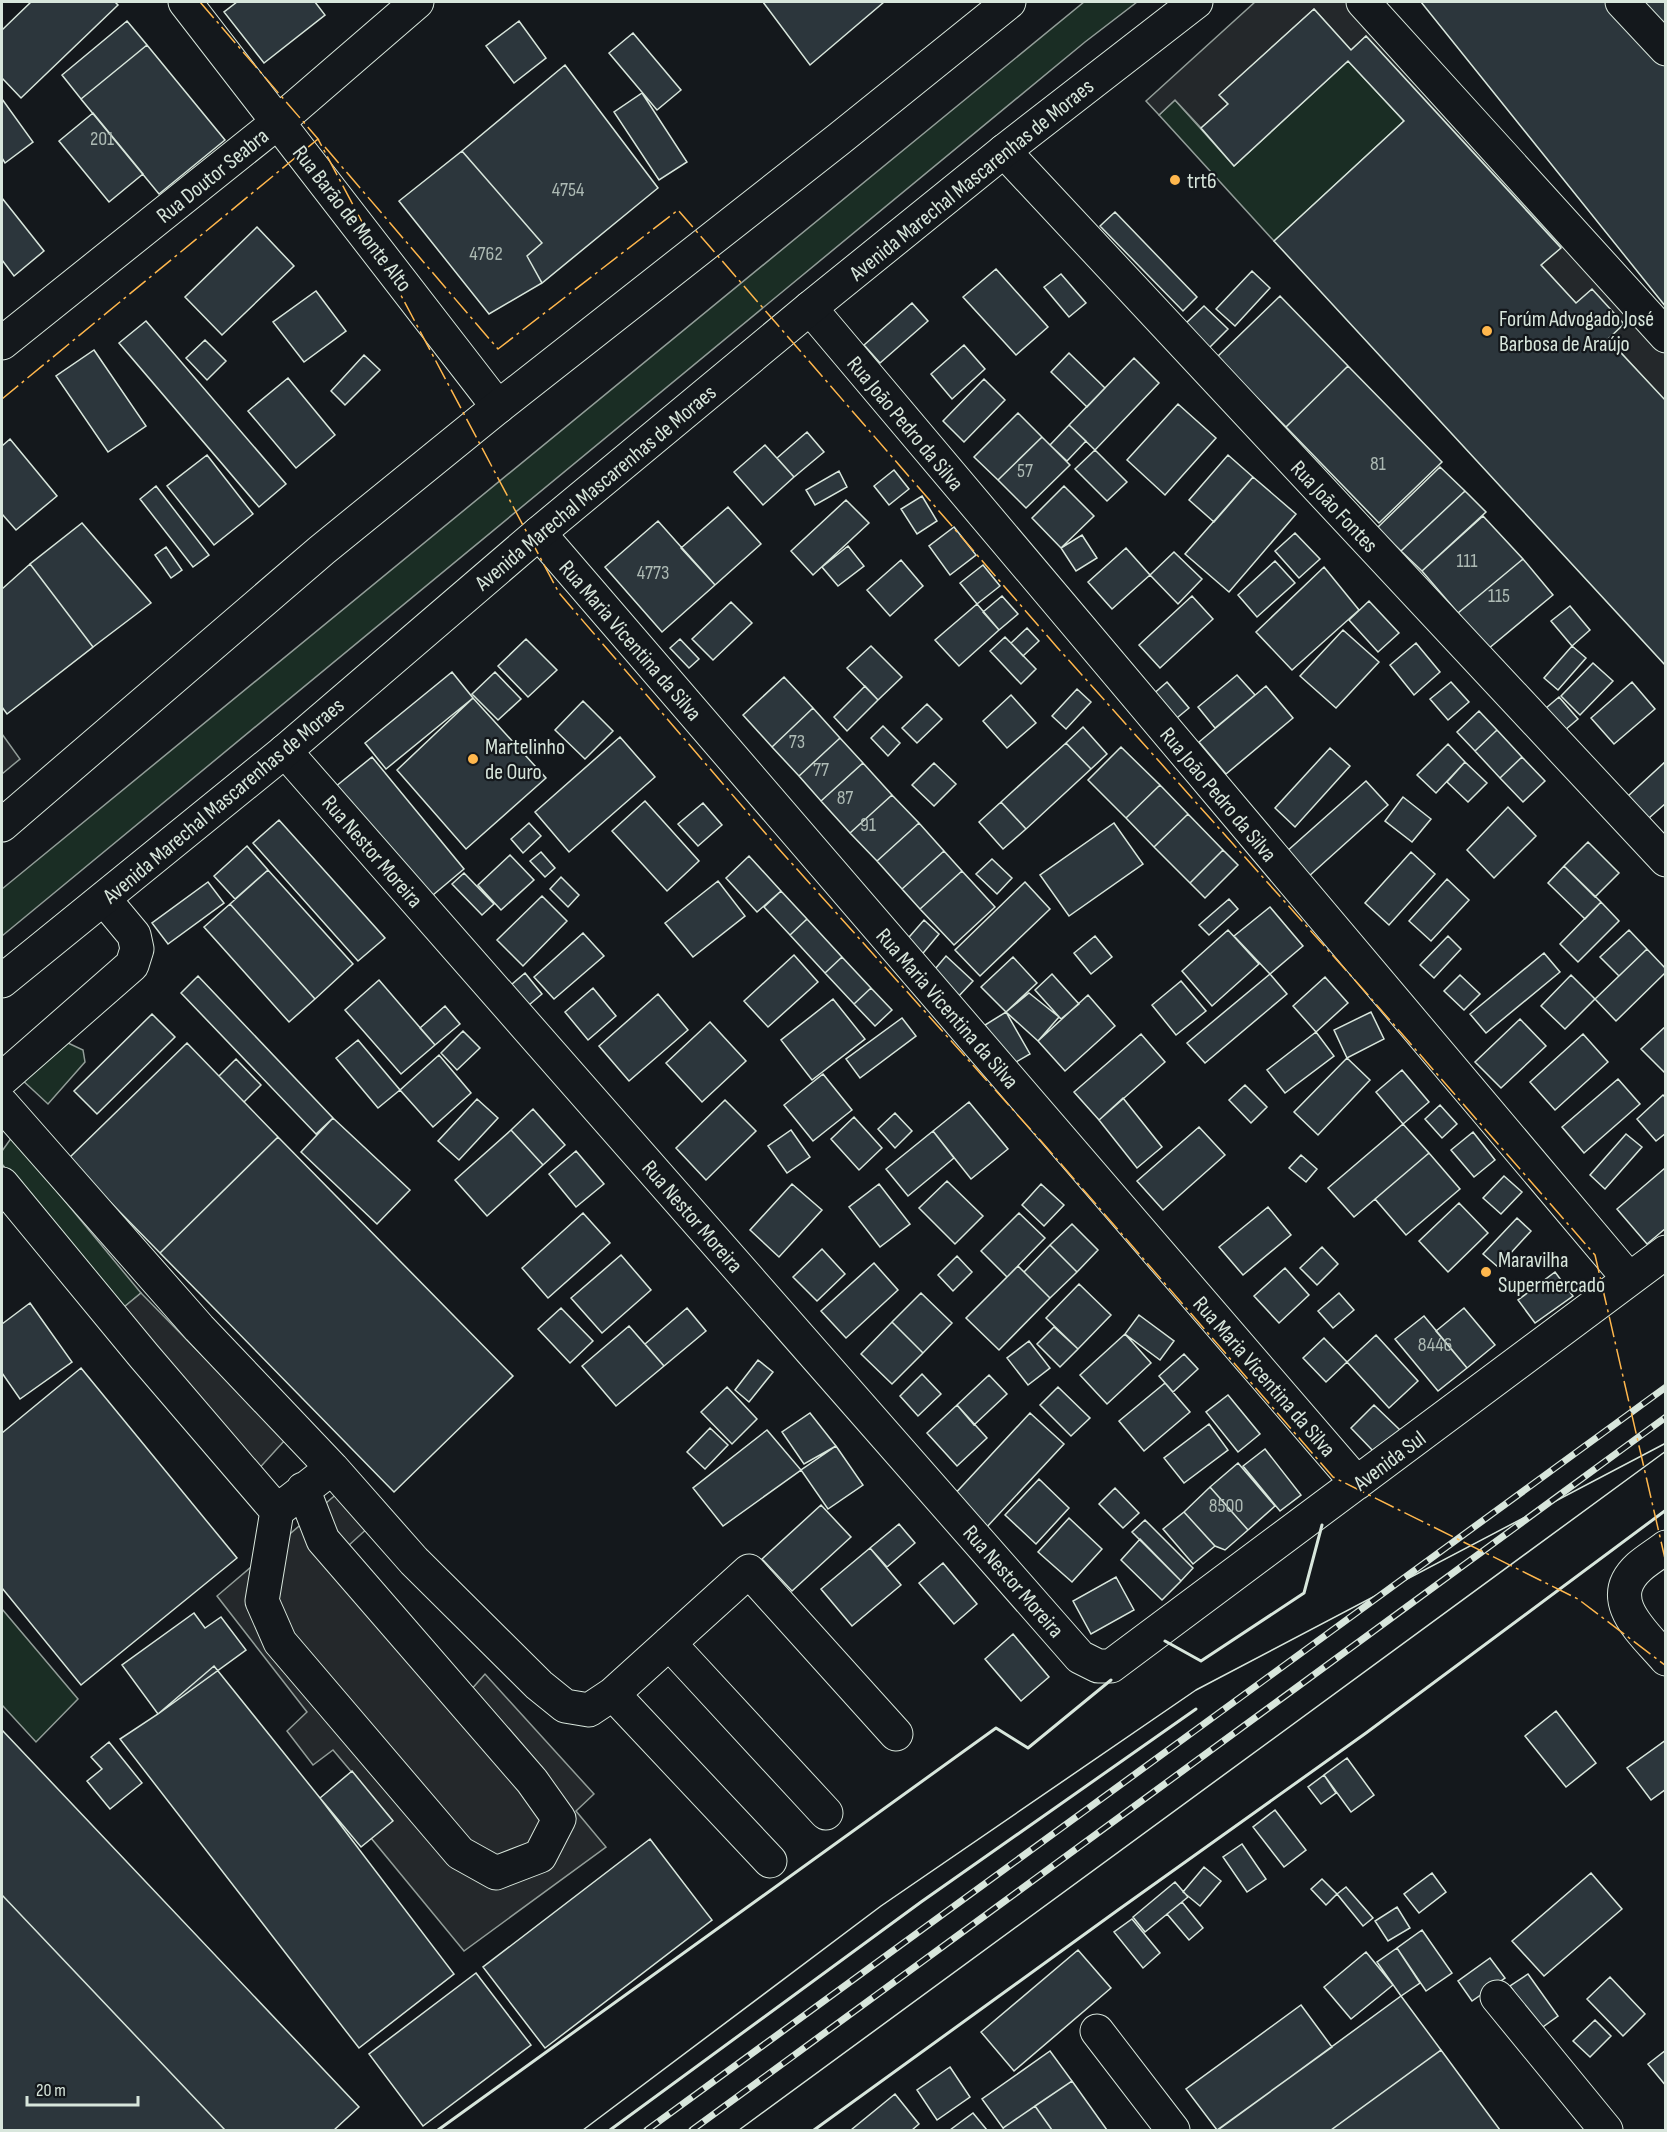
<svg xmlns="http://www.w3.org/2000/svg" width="1667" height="2132" font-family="'Sofia Sans Condensed',sans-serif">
<rect width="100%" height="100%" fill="#14181c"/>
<path fill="#1a2d24" stroke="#939e99" stroke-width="1.5" d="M1084,2h53l-52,40 -1083,894v-47z
M1348,61l56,60 -130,120 -115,-126 16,-15 59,66z
M51,1035l32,15 2,12 -37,42 -28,-26z
M12,1137l129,156 -23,19 -116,-148v-13z
M2,1609l76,90 -42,43 -34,-37z"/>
<path fill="#24282b" stroke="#939e99" stroke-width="1.5" d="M1255,2h127l283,310v89l-124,-136 20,-18 -195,-211 -15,14 -37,-41 -94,86 8,9 -27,24 -26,-28 -16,15 -13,-14z
M2,734l18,25 -18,15z
M141,1293l144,147 -31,34 -136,-162z
M339,1492l31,34 -22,20 121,146 16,-18 109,120 -18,17 30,36 -142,104 -93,-113 21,-18 -59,-70 -20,15 -26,-34 20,-19 -90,-116z"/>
<path fill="#2c363c" stroke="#d8e6dc" stroke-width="1.5" d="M31,2h84l3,3 -97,93 -19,-20v-48z
M237,2h78l10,13 -61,48 -40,-51z
M763,2h121l-74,63z
M1421,2h189l56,64v241z
M1633,2h33v34z
M1314,9l37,41 15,-14 195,212 -20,17 35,38 16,-14 32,35 -16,15 58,62v265l-392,-425 130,-120 -56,-60 -114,105 -33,-38 27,-24 -9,-9z
M127,21l20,24 -66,54 -19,-24z
M519,21l27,37 -32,25 -28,-37z
M633,33l48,57 -24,20 -48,-57z
M147,45l78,95 -66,54 -78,-95z
M565,65l93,123 -116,95 -15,-27 15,-13 -80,-92z
M642,93l45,69 -28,18 -45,-68z
M2,99l31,43 -28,21 -3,-5z
M93,113l50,61 -34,28 -50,-61z
M462,151l80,92 -15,13 15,27 -53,31 -90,-113z
M2,198l42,53 -30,25 -12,-16z
M1115,212l82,85 -14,14 -83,-85z
M257,227l37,39 -72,69 -37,-38z
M996,269l52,58 -32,28 -53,-58z
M1252,271l18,17 -35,38 -19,-17z
M1061,274l25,29 -17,14 -25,-30z
M316,291l30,40 -42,31 -31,-40z
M1280,296l68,70 -62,61 -69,-70z
M912,303l16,18 -48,42 -16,-18z
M1204,306l24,23 -19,19 -24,-24z
M146,321l140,163 -27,23 -140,-164z
M205,340l21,21 -19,19 -21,-22z
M964,345l21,24 -33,30 -21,-25z
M94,350l52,76 -38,26 -52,-76z
M1069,353l36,35 -18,19 -36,-35z
M364,355l16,15 -35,35 -14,-14z
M1134,358l25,25 -64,67 -26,-25z
M1348,366l94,96 -63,61 -93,-96z
M288,378l47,57 -39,33 -48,-57z
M984,379l21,21 -41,42 -21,-21z
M1178,404l38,34 -51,57 -38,-35z
M1018,413l24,24 -44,43 -24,-23z
M1069,425l17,16 -19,20 -17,-16z
M807,432l17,20 -30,25 -17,-19z
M1042,437l28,28 -44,43 -28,-28z
M10,439l47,57 -41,34 -14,-16v-68z
M765,445l29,32 -31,28 -29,-33z
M1095,450l32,32 -20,19 -32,-32z
M207,455l46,59 -39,31 -47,-59z
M1228,455l25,22 -39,45 -25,-22z
M1440,467l25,24 -64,60 -24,-23z
M894,470l15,19 -20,16 -15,-19z
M839,471l8,16 -32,18 -9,-15z
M1253,477l43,37 -67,78 -44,-38z
M156,486l53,69 -16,12 -53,-68z
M1064,486l30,30 -33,32 -29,-30z
M1465,491l21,21 -64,59 -21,-20z
M922,496l15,25 -20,13 -16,-25z
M846,500l23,23 -56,52 -22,-24z
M728,507l33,37 -46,41 -34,-37z
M1483,516l40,43 -65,54 -36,-42z
M658,521l57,64 -53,47 -57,-65z
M82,523l69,80 -58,44 -63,-83z
M954,527l22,28 -26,20 -21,-29z
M1295,533l25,26 -21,19 -24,-27z
M1082,535l15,23 -21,13 -15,-23z
M848,546l16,20 -26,20 -16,-19z
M166,547l16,23 -11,8 -16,-23z
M1126,548l24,27 -38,34 -24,-27z
M1174,552l28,27 -24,25 -28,-29z
M1523,559l30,36 -65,54 -30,-36z
M901,560l22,26 -33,30 -23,-26z
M1275,561l20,22 -38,34 -19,-22z
M30,564l63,83 -86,67 -5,-7v-118z
M983,565l17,21 -23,18 -17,-21z
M1324,567l35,43 -67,60 -36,-38z
M1002,596l16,18 -19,16 -16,-18z
M1192,596l21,23 -53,49 -21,-23z
M1369,601l30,32 -21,19 -29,-32z
M731,602l21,21 -39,37 -21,-21z
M977,604l22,26 -40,36 -24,-26z
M1570,606l20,24 -18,16 -21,-25z
M1027,628l12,13 -16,15 -12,-13z
M1343,630l36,32 -43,46 -36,-32z
M1005,637l31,32 -15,15 -31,-33z
M526,639l31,31 -29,27 -30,-31z
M680,639l19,20 -10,9 -19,-20z
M1416,643l24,29 -26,23 -24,-30z
M871,646l31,31 -24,23 -31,-32z
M1572,646l14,12 -28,32 -14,-12z
M1593,663l20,18 -33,34 -19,-19z
M452,672l21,26 -87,71 -21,-26z
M495,672l26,27 -23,21 -26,-26z
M1237,675l18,20 -40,33 -17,-21z
M784,677l29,31 -41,39 -29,-32z
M1167,682l22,26 -17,14 -21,-26z
M1451,682l18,20 -21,18 -18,-21z
M1632,682l23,27 -41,35 -23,-26z
M865,686l13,14 -31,31 -13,-14z
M1266,686l27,32 -67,56 -27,-32z
M1077,689l14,13 -25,27 -14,-13z
M1011,695l25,28 -29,25 -24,-27z
M1559,697l19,22 -20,17 -19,-22z
M473,698l73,80 -80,71 -69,-79z
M583,701l30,30 -28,28 -30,-29z
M927,704l15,15 -25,24 -15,-15z
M813,708l27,30 -41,38 -27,-29z
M1479,711l18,19 -22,21 -18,-19z
M883,726l17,17 -12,13 -17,-18z
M1083,727l24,27 -16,15 -25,-26z
M1497,730l25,27 -22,21 -25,-27z
M620,737l35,40 -86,75 -34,-40z
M840,738l23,25 -42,38 -22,-25z
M1066,743l25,26 -65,60 -25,-27z
M1448,744l17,18 -29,31 -19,-18z
M1121,747l39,38 -34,33 -38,-38z
M1330,748l20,18 -55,61 -20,-19z
M372,757l92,112 -37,31 -92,-113z
M1522,757l23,24 -22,21 -23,-24z
M1666,761v42l-17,15 -21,-22z
M1465,762l22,21 -19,19 -21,-20z
M863,763l29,32 -42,38 -29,-32z
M934,763l22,21 -22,22 -22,-21z
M1366,781l22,24 -80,72 -22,-25z
M1160,785l28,29 -34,33 -28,-29z
M892,795l27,28 -42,38 -27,-28z
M1403,797l28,22 -19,23 -27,-21z
M645,801l54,60 -32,30 -55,-60z
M1001,802l25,27 -23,20 -24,-27z
M703,803l19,22 -24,21 -20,-22z
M1508,807l28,29 -42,42 -27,-28z
M1188,814l35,36 -33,33 -36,-36z
M279,820l106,118 -27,23 -105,-118z
M529,823l12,13 -18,17 -12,-14z
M919,823l25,28 -42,38 -25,-28z
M1114,823l29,41 -74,52 -29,-41z
M1588,842l31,31 -24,24 -31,-31z
M247,846l21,24 -33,29 -21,-23z
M1223,850l15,15 -33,33 -15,-15z
M944,851l18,20 -42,38 -18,-20z
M541,852l14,16 -10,9 -15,-16z
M1411,852l24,22 -46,51 -24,-22z
M510,855l24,25 -33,30 -23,-25z
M749,856l32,35 -24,21 -31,-34z
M992,859l20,19 -15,16 -21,-20z
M1564,866l37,36 -16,17 -37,-36z
M268,870l85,94 -38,35 -85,-95z
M962,871l33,36 -41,38 -34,-36z
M464,873l30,31 -12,11 -30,-31z
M561,877l18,18 -11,12 -18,-18z
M1447,879l22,21 -38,41 -22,-20z
M718,881l27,35 -52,41 -28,-34z
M208,882l16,21 -56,41 -16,-21z
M1025,882l25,27 -70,67 -25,-26z
M781,891l26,28 -17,16 -26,-28z
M542,896l25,25 -44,45 -26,-26z
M1229,899l9,10 -29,26 -10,-10z
M1601,902l18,19 -41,41 -18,-18z
M230,904l85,95 -26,23 -85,-95z
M1270,907l33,39 -33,28 -36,-38z
M807,919l35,38 -17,16 -35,-38z
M924,920l15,14 -20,24 -16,-14z
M1228,930l31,34 -47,42 -30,-35z
M1629,930l18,19 -28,27 -19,-19z
M583,933l21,23 -50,43 -20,-22z
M1095,936l17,21 -21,17 -17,-21z
M1448,936l13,13 -27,29 -14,-13z
M1647,949l19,20v3l-50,49 -21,-22z
M1544,953l16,19 -74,61 -16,-19z
M794,955l24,27 -50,45 -24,-26z
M946,956l27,25 -17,18 -26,-24z
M842,957l29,31 -17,16 -29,-31z
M1013,957l24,26 -31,29 -25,-25z
M525,973l17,21 -19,16 -18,-20z
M1052,974l27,30 -18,15 -26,-29z
M1270,974l17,20 -82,69 -18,-20z
M1460,975l20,19 -16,16 -20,-19z
M1571,975l24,24 -30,30 -24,-23z
M198,976l135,142 -17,16 -135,-141z
M1325,977l23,26 -32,29 -23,-26z
M379,980l56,65 -34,29 -56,-64z
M1181,981l25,30 -30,24 -24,-30z
M593,988l23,28 -28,24 -23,-28z
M871,988l21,22 -17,16 -21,-22z
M1029,993l30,24 -21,24 -32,-29z
M658,994l30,36 -59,51 -30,-35z
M1088,995l27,31 -50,45 -27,-30z
M833,999l32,40 -53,41 -31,-40z
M445,1006l15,18 -25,21 -15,-17z
M1006,1012l24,42 -21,12 -24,-41z
M1371,1012l13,27 -37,19 -13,-28z
M152,1014l23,23 -78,77 -23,-23z
M902,1018l14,18 -56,42 -14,-19z
M1520,1019l26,27 -45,42 -26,-26z
M710,1022l36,39 -44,41 -36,-39z
M1666,1026v48l-25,-25z
M463,1031l17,17 -23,22 -16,-17z
M1316,1032l18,24 -49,37 -18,-23z
M1141,1034l24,28 -66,58 -25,-28z
M1583,1034l25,28 -53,48 -25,-28z
M358,1040l42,50 -22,18 -42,-50z
M187,1043l91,94 -118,116 -92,-94z
M439,1055l32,38 -38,34 -33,-37z
M1347,1058l23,22 -52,55 -24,-23z
M236,1059l25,26 -17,17 -25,-26z
M1402,1070l27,32 -26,22 -27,-32z
M823,1074l29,36 -39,31 -29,-36z
M1618,1079l22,25 -56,49 -22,-26z
M1245,1085l22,22 -16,16 -22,-23z
M1663,1095l3,3v35l-10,8 -19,-22z
M1123,1098l39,49 -25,21 -38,-48z
M477,1099l21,19 -39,42 -21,-19z
M725,1100l31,31 -50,49 -30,-32z
M969,1102l39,47 -37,30 -38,-48z
M1440,1105l17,19 -15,14 -17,-19z
M533,1109l32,36 -22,20 -32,-35z
M895,1113l17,18 -17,17 -17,-19z
M854,1117l28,31 -23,22 -28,-31z
M333,1118l77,72 -33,34 -76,-72z
M1403,1124l26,29 -75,64 -26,-29z
M1199,1127l26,28 -62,55 -26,-29z
M511,1130l32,35 -56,51 -32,-36z
M791,1130l19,27 -23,16 -19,-27z
M933,1131l21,27 -46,38 -22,-27z
M1473,1132l22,28 -21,17 -23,-27z
M1626,1134l16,13 -37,42 -15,-14z
M278,1137l235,239 -119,116 -234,-239z
M576,1151l28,33 -28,23 -27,-33z
M1429,1153l31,36 -54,46 -31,-36z
M1301,1155l16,14 -11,13 -17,-14z
M1665,1168l1,60 -19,16 -30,-35z
M1504,1176l18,16 -21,22 -18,-16z
M947,1181l36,35 -28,28 -36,-36z
M792,1184l30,26 -43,47 -29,-27z
M879,1184l31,40 -30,23 -31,-40z
M1041,1184l23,21 -20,21 -22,-21z
M1459,1203l29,30 -40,39 -29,-31z
M1268,1207l23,28 -48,40 -24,-28z
M583,1213l27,30 -62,55 -26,-30z
M1019,1213l26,25 -38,39 -26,-26z
M1517,1218l14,13 -33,36 -15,-13z
M1072,1224l26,26 -21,22 -27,-27z
M1050,1245l27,27 -27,26 -26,-26z
M1322,1247l16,17 -21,21 -17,-17z
M822,1249l23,25 -28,27 -24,-24z
M621,1255l30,35 -49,43 -31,-35z
M957,1256l15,16 -19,19 -15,-16z
M874,1263l24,27 -52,48 -25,-27z
M1018,1266l32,32 -51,52 -33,-32z
M1285,1268l24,27 -30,28 -25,-27z
M1555,1272l18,24 -38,27 -17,-23z
M1079,1284l32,31 -33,34 -32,-31z
M921,1293l31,30 -29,30 -31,-31z
M1339,1293l15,17 -21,18 -15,-17z
M30,1303l42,59 -52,37 -18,-26v-49z
M561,1308l32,33 -23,22 -32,-34z
M687,1308l19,23 -42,35 -19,-22z
M1464,1308l31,37 -28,23 -31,-37z
M1139,1315l35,26 -14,19 -35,-26z
M1424,1316l43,52 -29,23 -43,-52z
M892,1322l31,31 -31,31 -31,-30z
M629,1326l35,40 -48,40 -34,-40z
M1054,1327l24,22 -18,18 -23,-23z
M1125,1334l26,29 -44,41 -27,-29z
M1376,1335l42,46 -29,27 -42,-46z
M1324,1338l23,24 -21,20 -23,-24z
M1029,1341l21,27 -22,17 -21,-27z
M1184,1354l14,15 -25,23 -14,-16z
M758,1360l15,12 -24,30 -14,-12z
M81,1368l156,190 -156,127 -79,-97v-155z
M922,1374l19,20 -23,22 -18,-20z
M989,1375l18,19 -33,31 -17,-20z
M1165,1383l25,29 -46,39 -25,-30z
M727,1387l30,32 -25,25 -31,-32z
M1058,1387l32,31 -19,18 -31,-31z
M1228,1395l32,39 -22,18 -32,-40z
M957,1405l30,33 -30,28 -30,-33z
M1374,1405l26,25 -24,24 -25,-26z
M810,1413l26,33 -32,18 -22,-32z
M1030,1413l34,31 -79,85 -34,-31z
M1209,1424l19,26 -44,33 -20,-25z
M710,1428l18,17 -23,24 -18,-17z
M767,1430l34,40 -78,56 -30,-38z
M836,1446l27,39 -35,24 -27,-39z
M1265,1449l36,46 -21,16 -37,-45z
M1238,1463l37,43 -27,24 -38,-43z
M1039,1479l30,29 -33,36 -31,-29z
M1210,1487l38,43 -23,20 -10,-4 -31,-34z
M1115,1488l24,25 -16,15 -24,-24z
M821,1505l30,32 -59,54 -30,-32z
M1184,1512l31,34 -22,18 -30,-35z
M1069,1518l33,31 -30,33 -34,-30z
M1145,1520l48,48 -12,13 -49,-49z
M899,1524l16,19 -28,24 -17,-19z
M1140,1539l41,42 -19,19 -41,-40z
M870,1548l31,37 -49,41 -31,-37z
M943,1563l34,41 -23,20 -35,-41z
M1116,1577l18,33 -43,24 -18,-33z
M194,1613l11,15 16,-11 25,33 -88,64 -36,-49z
M1013,1634l36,43 -28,24 -36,-42z
M214,1666l106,132 134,176 -95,74 -239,-309 38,-25z
M1556,1711l40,52 -30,24 -41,-51z
M2,1730l357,377 -25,23h-109l-223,-235z
M1666,1740v49l-15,11 -24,-32z
M109,1742l33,41 -32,26 -23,-28 15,-12 -11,-12z
M1347,1758l27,37 -23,17 -27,-37z
M352,1771l41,50 -32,26 -41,-49z
M1324,1775l12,18 -15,11 -13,-17z
M1275,1810l31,40 -22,17 -31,-40z
M650,1839l62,81 -167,128 -62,-81z
M1242,1844l24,35 -19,13 -24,-35z
M1204,1867l17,14 -21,25 -17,-14z
M1432,1873l14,19 -27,21 -15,-19z
M1591,1873l31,36 -78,67 -32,-35z
M1322,1879l15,15 -11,11 -15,-16z
M1175,1882l13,15 -43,35 -12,-15z
M1346,1887l27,31 -10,8 -26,-32z
M2,1895l223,235h-223z
M1182,1902l21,26 -14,12 -22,-26z
M1397,1907l13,21 -22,13 -13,-20z
M1132,1919l28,34 -17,15 -29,-36z
M1422,1930l30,43 -26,18 -29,-43z
M1397,1948l23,35 -19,13 -24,-34z
M1078,1950l33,38 -97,83 -33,-39z
M1366,1952l27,33 -42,34 -27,-32z
M1490,1958l15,20 -33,23 -14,-20z
M476,1973l55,72 -108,81 -54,-72z
M1528,1974l30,42 -18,13 -30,-43z
M1610,1977l35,37 -22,22 -36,-37z
M1401,1996l40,54 -110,80h-113z
M1301,2005l31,42 -115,83 -31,-41z
M1595,2020l16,16 -21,21 -17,-16z
M1441,2050l59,80h-169z
M1666,2050v36l-18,-22z
M1050,2051l22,30 -69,47 -21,-29z
M950,2067l20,30 -33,23 -20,-30z
M1072,2081l35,49h-55l-17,-24z
M895,2094l24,30 -7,6h-61z
M1035,2106l17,24h-48l-1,-2z
M973,2113l14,17h-37z"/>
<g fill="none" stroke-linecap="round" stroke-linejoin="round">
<defs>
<path id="minor" d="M185,2l313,405
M1363,2l303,334
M1622,2l44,47
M1004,151l662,709
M810,308l819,971
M2,343l276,-221 139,-120
M539,533l818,950
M285,751l795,906 18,9h13l555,-414
M2,1079l130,-114 5,-16 -3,-14 -30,-36
M2,1104l197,224 133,140 82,93 125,124 26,21 24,4 24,-16 136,-123 147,163
M2,1184l142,172 133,155
M303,1489l20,51 209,241 27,38 -19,37 -44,17 -36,-20 -180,-211 -18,-41 15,-90 55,-43
M1666,1547c-9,7 -19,13 -27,20 -36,33 4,65 27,92
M669,1643l157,170
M613,1694l157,167
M1497,1997l109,133
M1097,2031l76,99"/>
<path id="highway" d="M2,825l320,-275 176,-143 341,-268 170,-137
M2,981l283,-230 254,-218 271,-225 194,-157 192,-149"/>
</defs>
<use href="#minor" stroke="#d8e6dc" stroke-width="35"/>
<use href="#highway" stroke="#d8e6dc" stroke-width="35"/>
<use href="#minor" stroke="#14181c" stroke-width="33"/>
<use href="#highway" stroke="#14181c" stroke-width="33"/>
<path stroke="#d8e6dc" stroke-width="1.5" d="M583,2130l298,-224 315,-216 470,-247
M739,2130l927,-679"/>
<defs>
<path id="rail" d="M647,2130l1019,-743
M692,2130l974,-713"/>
</defs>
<use href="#rail" stroke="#d8e6dc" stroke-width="7"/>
<use href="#rail" stroke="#14181c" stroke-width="4.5" stroke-dasharray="14" stroke-linecap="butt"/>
<path stroke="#d8e6dc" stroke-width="3" d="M1165,1641l36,20 103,-68 18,-68
M438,2130l558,-402 32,20 83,-68
M610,2130l311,-228 275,-193
M814,2130l304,-220 248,-177 300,-223"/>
<path stroke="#ffb74d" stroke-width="1.5" stroke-dasharray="21 4.5 3 4.5" stroke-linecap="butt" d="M200,2l119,138
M325,147l173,202 180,-139 378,436 305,341 234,268 71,308
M2,399l316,-260 241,454 219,255 263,293 292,336 245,122 88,67"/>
</g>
<g fill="#ffb74d" stroke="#14181c" stroke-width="2">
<circle cx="1175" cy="180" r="6"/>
<circle cx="1487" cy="331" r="6"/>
<circle cx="473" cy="759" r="6"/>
<circle cx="1486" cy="1272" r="6"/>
</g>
<g text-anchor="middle" stroke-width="4.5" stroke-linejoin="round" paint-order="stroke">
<g font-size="20" fill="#adbab4">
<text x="102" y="145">201</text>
<text x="568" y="196">4754</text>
<text x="486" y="260">4762</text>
<text x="1378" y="470">81</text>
<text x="1025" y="477">57</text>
<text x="1467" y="567">111</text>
<text x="653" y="579">4773</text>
<text x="1499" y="602">115</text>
<text x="797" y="748">73</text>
<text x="821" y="776">77</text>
<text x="845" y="804">87</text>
<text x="868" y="831">91</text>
<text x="1435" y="1351">8446</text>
<text x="1226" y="1512">8500</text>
</g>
<g font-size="22" fill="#d8e6dc" stroke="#14181c">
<text transform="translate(212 175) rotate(-39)" y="8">Rua Doutor Seabra</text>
<text transform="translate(971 179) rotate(-39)" y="8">Avenida Marechal Mascarenhas de Moraes</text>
<text transform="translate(353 218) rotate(52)" y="8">Rua Barão de Monte Alto</text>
<text transform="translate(906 423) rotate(50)" y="8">Rua João Pedro da Silva</text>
<text transform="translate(595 487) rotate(-40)" y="8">Avenida Marechal Mascarenhas de Moraes</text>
<text transform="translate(1335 506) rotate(47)" y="8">Rua João Fontes</text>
<text transform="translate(631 640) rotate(49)" y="8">Rua Maria Vicentina da Silva</text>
<text transform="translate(1219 794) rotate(50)" y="8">Rua João Pedro da Silva</text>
<text transform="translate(223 800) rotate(-40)" y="8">Avenida Marechal Mascarenhas de Moraes</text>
<text transform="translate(373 851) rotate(49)" y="8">Rua Nestor Moreira</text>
<text transform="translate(948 1008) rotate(49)" y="8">Rua Maria Vicentina da Silva</text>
<text transform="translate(693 1216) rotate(49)" y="8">Rua Nestor Moreira</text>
<text transform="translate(1265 1376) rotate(49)" y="8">Rua Maria Vicentina da Silva</text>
<text transform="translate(1389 1460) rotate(-37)" y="8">Avenida Sul</text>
<text transform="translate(1014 1581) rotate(49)" y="8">Rua Nestor Moreira</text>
</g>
<g font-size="22" fill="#d8e6dc" stroke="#14181c" text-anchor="start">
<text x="1187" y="188">trt6</text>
<text x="1499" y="326">Forúm Advogado José<tspan x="1499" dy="25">Barbosa de Araújo</tspan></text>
<text x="485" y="754">Martelinho<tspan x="485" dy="25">de Ouro</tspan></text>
<text x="1498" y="1267">Maravilha<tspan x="1498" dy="25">Supermercado</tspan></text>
</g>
</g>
<rect width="1667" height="2132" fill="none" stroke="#d8e6dc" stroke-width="6"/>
<path d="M27 2096v9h111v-9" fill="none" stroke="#d8e6dc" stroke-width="3"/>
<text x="36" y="2096" font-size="18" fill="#d8e6dc" stroke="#14181c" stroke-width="4.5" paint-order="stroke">20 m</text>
</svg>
